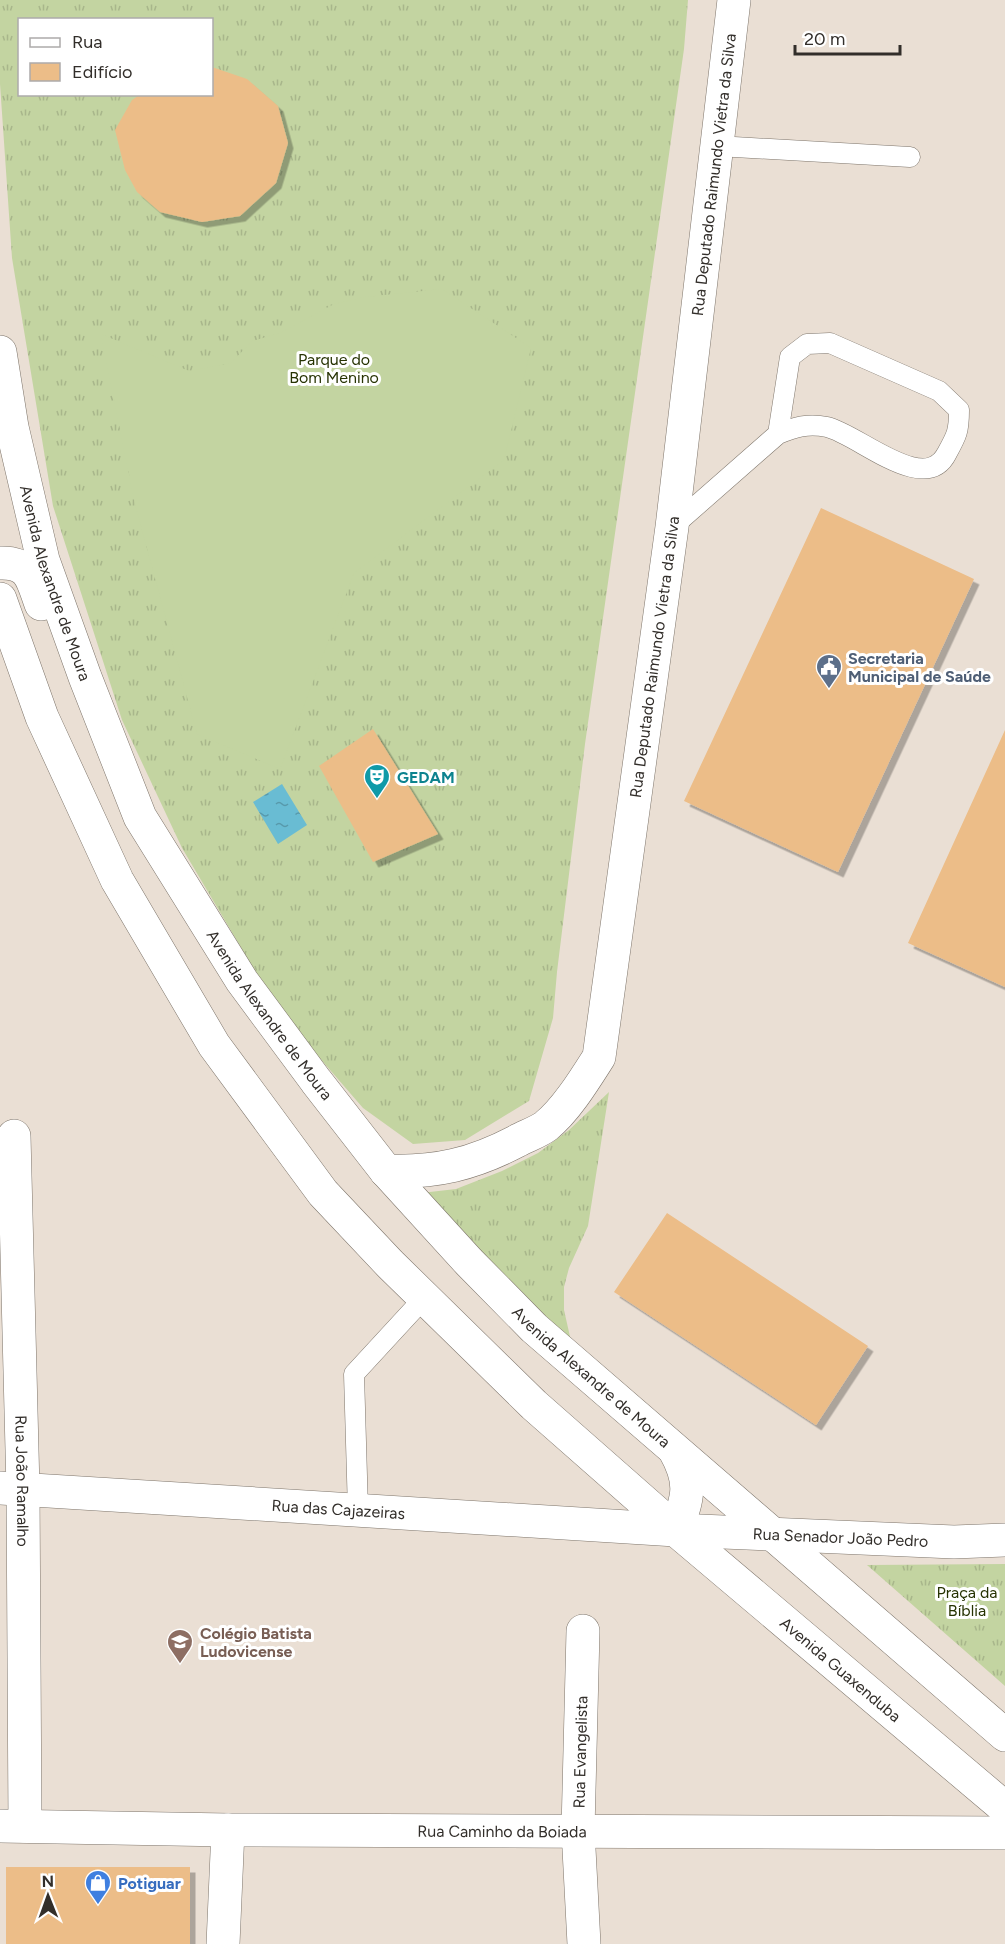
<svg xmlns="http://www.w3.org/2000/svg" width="1005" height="1944" font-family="Figtree,sans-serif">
<defs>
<pattern id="grass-tufts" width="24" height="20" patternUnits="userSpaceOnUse" patternTransform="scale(1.5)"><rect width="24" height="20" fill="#c3d4a1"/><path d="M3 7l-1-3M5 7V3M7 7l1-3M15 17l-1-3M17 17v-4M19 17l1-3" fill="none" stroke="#a8b68b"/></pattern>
<pattern id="water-ripples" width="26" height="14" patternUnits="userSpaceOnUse" patternTransform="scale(1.5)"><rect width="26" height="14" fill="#69bcd3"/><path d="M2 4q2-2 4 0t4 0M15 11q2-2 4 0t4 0" fill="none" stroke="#5799ab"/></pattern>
<filter id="shadow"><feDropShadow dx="5.5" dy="5.5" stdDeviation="0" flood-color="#0004"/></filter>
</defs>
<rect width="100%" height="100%" fill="#eadfd4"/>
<path fill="url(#grass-tufts)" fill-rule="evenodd" d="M0,0h688l-4,49 -99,695 -28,228 -4,46 -24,83 -64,39 -52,4 -50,-36 -85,-98 -96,-162 -60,-128 -69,-214 -41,-248 -12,-174zM20,20h192v74h-192z
M609,1092l-21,134 -19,42 -5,19v23l7,31 -150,-148 35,-4 46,-18 36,-18 31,-23z
M1005,1564v122l-138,-121z"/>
<path fill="#c3d4a1" d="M442,289l89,59 -27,112 -150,113 -74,196 -83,-35 -62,-230 -34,-170 88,37 42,-8 21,-22 28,-8 54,-29 31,-7z"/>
<path fill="url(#water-ripples)" d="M282,784l25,41 -29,19 -25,-42z"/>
<path fill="#ecbd88" filter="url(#shadow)" d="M212,67l35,12 31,27 10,37 -12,40 -36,33 -38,6 -42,-10 -23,-20 -12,-22 -10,-40 17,-30 9,-6h71z
M821,508l153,71 -136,293 -154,-71z
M373,729l65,105 -65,28 -54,-96z
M1005,730v257l-97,-44z
M667,1213l201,133 -52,79 -202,-133z
M6,1867h184v77h-184z"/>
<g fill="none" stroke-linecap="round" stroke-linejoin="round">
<defs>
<path id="lane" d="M717,146l193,11
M672,527l106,-93c17,-7 30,-11 49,-7 31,7 98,70 120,26 10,-18 12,-22 12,-43l-20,-19 -109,-48 -23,1 -17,13 -12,77
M358,1511l-4,-137 70,-76"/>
<g id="street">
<path id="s1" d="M14,1136l9,353 2,337"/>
<path id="s2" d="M386,1171c50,2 87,-7 131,-30 9,-5 21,-9 29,-15 20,-16 39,-47 53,-69l73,-530 62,-527"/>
<path id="s3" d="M578,1830l5,-199"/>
<path d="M223,1944l5,-114"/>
</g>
<g id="secondary">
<path id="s4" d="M0,1488l676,42 278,12 51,-2"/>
<path id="s5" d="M0,1826l228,4 777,3"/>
<path d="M578,1830l6,114"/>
</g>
<g id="primary">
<path id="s6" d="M0,352l12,75 31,133 42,117 55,140 102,164 74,100 70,90 83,91 65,66 471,407"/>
<path d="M0,563c31,-1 32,17 41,41"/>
<path id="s7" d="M0,599l42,118 75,163 97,165 109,148 67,71 144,141 142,125 329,278"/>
<path d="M675,1451c18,32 13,47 1,79"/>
</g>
</defs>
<use href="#lane" stroke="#7e756b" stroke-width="21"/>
<use href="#street" stroke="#7e756b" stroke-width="34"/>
<use href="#secondary" stroke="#7e756b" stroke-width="34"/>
<use href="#primary" stroke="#7e756b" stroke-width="34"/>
<use href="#lane" stroke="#fff" stroke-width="20"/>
<use href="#street" stroke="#fff" stroke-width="33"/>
<use href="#secondary" stroke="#fff" stroke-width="33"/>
<use href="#primary" stroke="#fff" stroke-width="33"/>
</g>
<defs>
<symbol id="civic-pin" viewBox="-11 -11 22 30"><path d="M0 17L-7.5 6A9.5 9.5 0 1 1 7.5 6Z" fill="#5c6f8a" stroke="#fff"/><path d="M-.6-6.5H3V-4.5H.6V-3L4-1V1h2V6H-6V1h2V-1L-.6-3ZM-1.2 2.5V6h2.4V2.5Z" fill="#fff"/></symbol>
<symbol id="theatre-pin" viewBox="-11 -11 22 30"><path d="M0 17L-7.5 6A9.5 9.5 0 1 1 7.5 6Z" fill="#0f9aa8" stroke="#fff"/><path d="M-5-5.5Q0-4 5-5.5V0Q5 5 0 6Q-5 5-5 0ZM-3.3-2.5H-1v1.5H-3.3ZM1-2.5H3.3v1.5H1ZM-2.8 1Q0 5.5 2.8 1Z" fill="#fff"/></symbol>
<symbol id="school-pin" viewBox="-11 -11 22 30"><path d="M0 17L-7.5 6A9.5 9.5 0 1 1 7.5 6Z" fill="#8d6e63" stroke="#fff"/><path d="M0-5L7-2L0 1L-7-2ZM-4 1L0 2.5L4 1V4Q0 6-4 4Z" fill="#fff"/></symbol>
<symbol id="shop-pin" viewBox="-11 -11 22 30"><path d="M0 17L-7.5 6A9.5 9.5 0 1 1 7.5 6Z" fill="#3f7fe0" stroke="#fff"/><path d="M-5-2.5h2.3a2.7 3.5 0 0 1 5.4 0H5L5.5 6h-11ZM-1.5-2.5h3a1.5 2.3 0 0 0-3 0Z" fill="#fff"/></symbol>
</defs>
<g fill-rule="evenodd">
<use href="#civic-pin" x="814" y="652" width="30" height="40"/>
<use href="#theatre-pin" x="362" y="762" width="30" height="40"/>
<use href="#school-pin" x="165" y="1627" width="30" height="40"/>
<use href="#shop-pin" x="83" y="1868" width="30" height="40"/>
</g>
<g text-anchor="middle" stroke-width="6" stroke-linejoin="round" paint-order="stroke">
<g font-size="16" fill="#322e2a" stroke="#fff">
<text dy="6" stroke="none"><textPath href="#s2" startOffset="1146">Rua Deputado Raimundo Vietra da Silva</textPath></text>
<text dy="6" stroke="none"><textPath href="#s6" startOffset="238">Avenida Alexandre de Moura</textPath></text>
<text dy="6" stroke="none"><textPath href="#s2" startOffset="660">Rua Deputado Raimundo Vietra da Silva</textPath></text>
<text dy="6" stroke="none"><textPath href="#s6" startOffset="724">Avenida Alexandre de Moura</textPath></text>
<text dy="6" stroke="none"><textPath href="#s6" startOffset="1210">Avenida Alexandre de Moura</textPath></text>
<text dy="6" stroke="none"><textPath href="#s1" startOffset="345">Rua João Ramalho</textPath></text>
<text dy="6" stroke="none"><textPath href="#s4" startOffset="339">Rua das Cajazeiras</textPath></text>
<text dy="6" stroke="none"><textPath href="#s4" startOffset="842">Rua Senador João Pedro</textPath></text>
<text dy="6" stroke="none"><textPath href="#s7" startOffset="1384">Avenida Guaxenduba</textPath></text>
<text dy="6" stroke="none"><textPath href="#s3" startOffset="78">Rua Evangelista</textPath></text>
<text dy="6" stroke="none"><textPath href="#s5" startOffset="502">Rua Caminho da Boiada</textPath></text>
</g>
<g font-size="16" fill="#273303" stroke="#fff">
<text x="334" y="365">Parque do<tspan x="334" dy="18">Bom Menino</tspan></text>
<text x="967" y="1598">Praça da<tspan x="967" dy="18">Bíblia</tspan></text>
</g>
<g font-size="16" font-weight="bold" fill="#4e5e75" stroke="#fff" text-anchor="start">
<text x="848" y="664">Secretaria<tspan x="848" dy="18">Municipal de Saúde</tspan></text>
</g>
<g font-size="16" font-weight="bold" fill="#0d838f" stroke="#fff" text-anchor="start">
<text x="397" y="783">GEDAM</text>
</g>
<g font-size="16" font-weight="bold" fill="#785e54" stroke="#fff" text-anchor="start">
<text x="200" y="1639">Colégio Batista<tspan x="200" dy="18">Ludovicense</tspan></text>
</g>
<g font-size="16" font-weight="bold" fill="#366cbe" stroke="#fff" text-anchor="start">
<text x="118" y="1889">Potiguar</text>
</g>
</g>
<rect x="18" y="18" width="195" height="78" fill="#ffffff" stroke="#adabaa" stroke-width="1.5"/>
<rect x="30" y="38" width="30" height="9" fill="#ffffff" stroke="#adabaa" stroke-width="1.5"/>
<text x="72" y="48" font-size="18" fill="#322e2a">Rua</text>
<rect x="30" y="63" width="30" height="18" fill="#ecbd88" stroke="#adabaa" stroke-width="1.5"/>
<text x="72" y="78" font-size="18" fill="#322e2a">Edifício</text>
<g transform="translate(48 1896) rotate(359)" stroke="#ffffff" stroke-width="4.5" paint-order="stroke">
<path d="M0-4.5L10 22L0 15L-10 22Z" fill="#322e2a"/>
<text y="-9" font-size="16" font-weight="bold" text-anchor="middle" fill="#322e2a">N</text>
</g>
<path d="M795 45v9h105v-9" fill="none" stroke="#322e2a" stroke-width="3"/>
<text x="804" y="45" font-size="18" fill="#322e2a" stroke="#ffffff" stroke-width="4.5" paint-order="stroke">20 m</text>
</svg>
